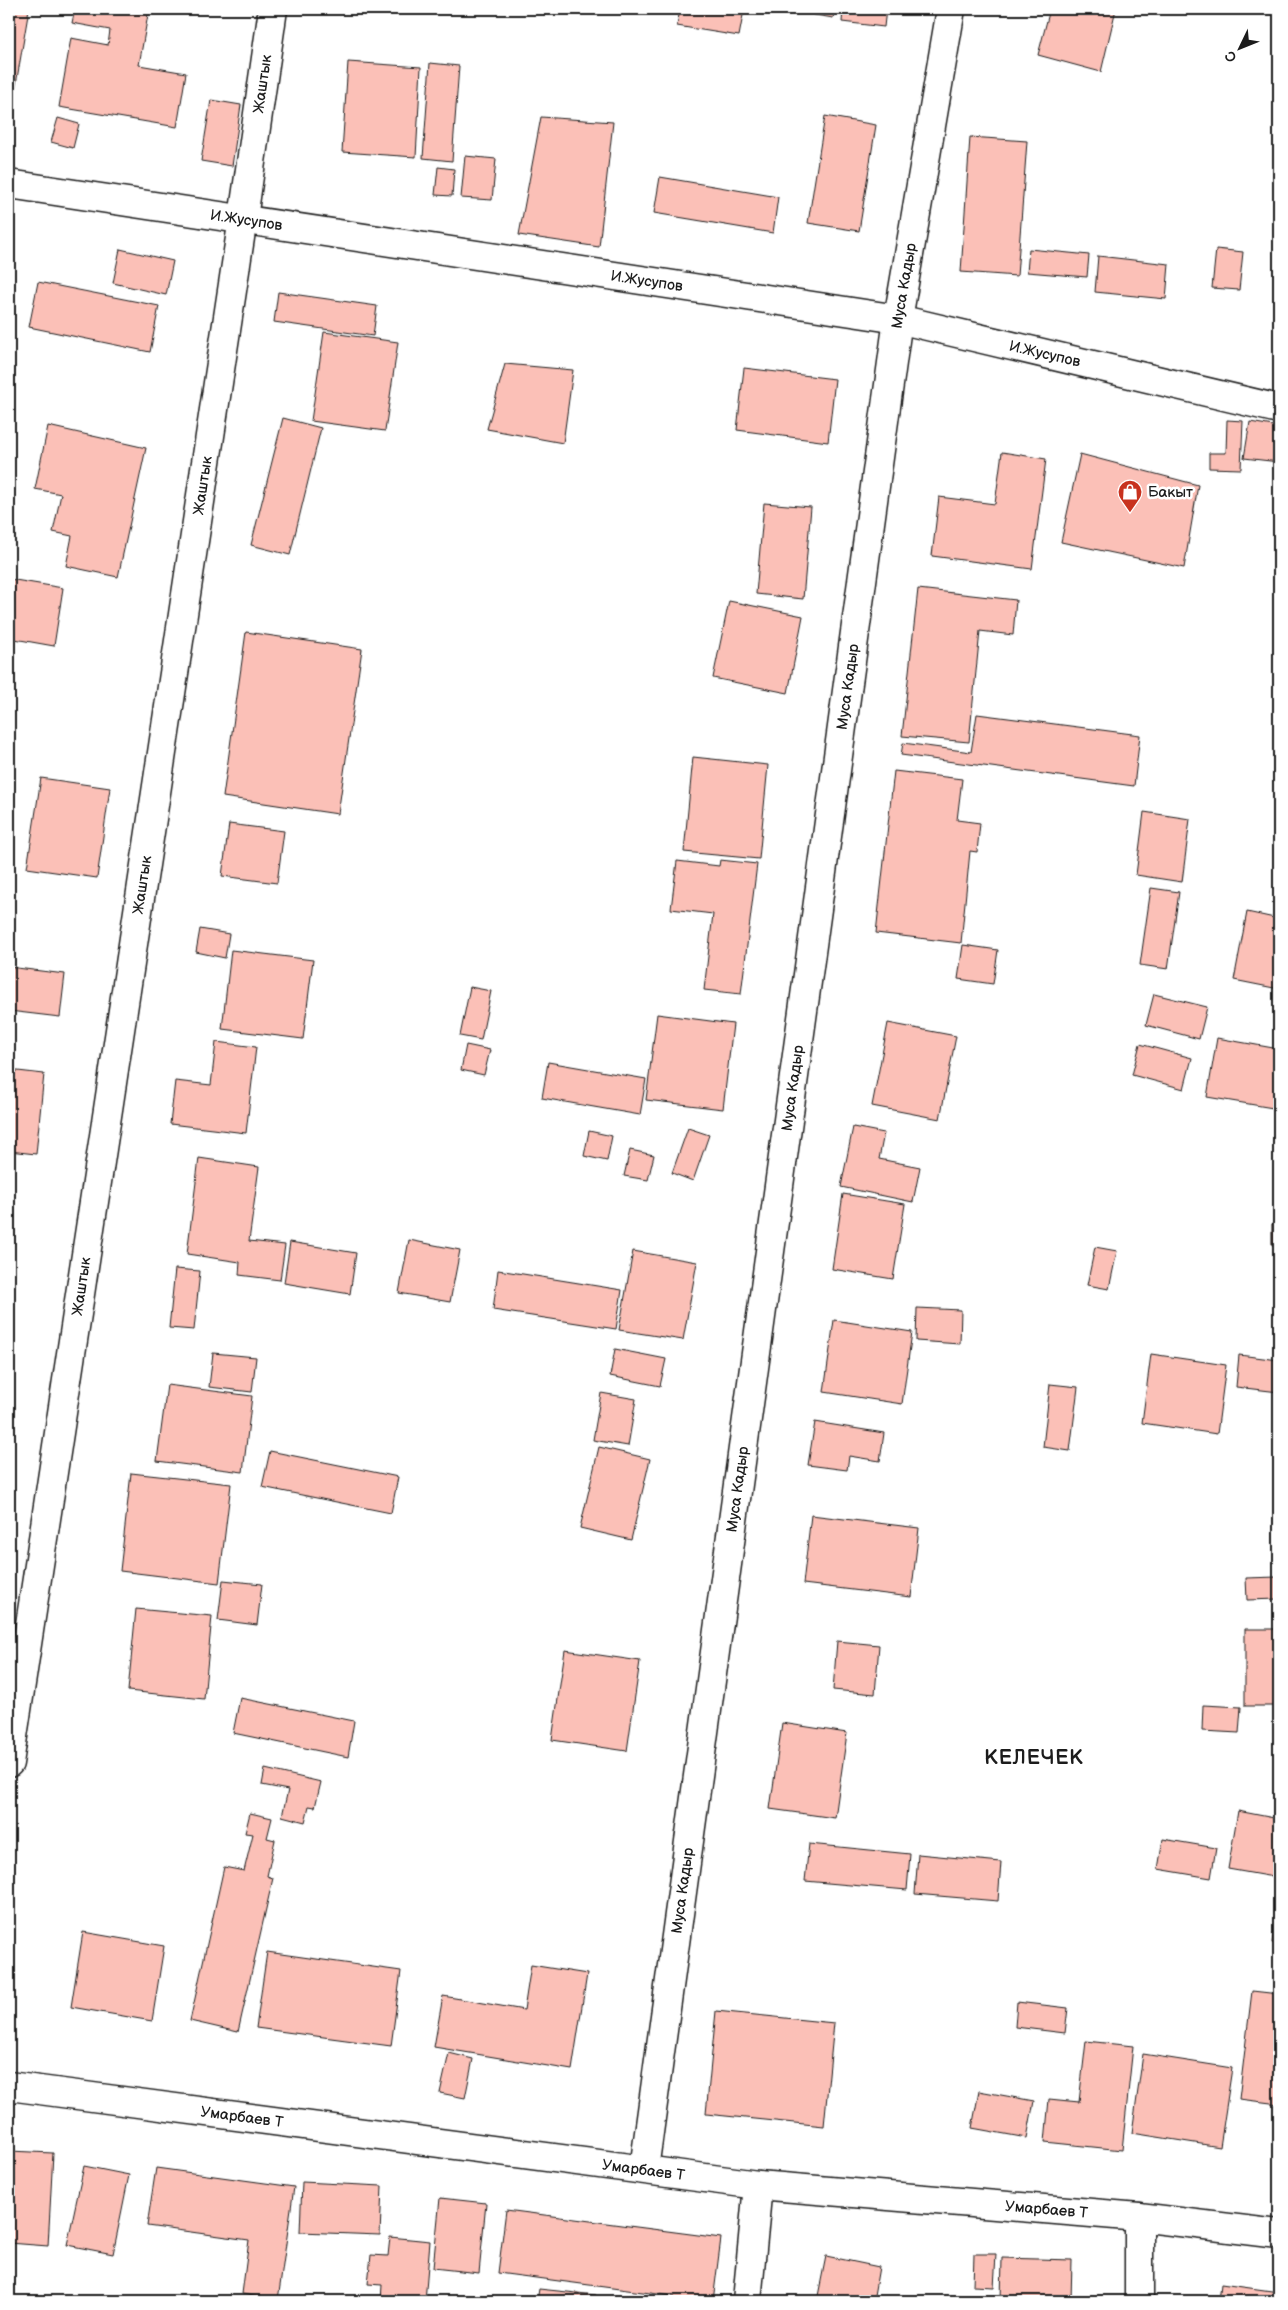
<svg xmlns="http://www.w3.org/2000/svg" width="1288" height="2310" font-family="'Balsamiq Sans',sans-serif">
<rect width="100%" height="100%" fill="#fff"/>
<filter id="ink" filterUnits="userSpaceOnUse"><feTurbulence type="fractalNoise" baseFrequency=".02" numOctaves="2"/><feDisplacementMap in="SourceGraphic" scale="10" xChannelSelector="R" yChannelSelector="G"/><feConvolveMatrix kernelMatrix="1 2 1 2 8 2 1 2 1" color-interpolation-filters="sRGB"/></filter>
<g filter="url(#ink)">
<path fill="#fbc0b7" stroke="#1c1c1c" d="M9,9h20l-20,116z
M75,9h74l-10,56 47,8 -9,54 -118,-20 12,-69 37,7 2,-15 -38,-7z
M680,9l64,1 -5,26 -62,-10z
M780,9h55l-2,9z
M843,9h43l-2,18 -42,-5z
M1050,9h66l-15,63 -63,-17z
M348,62l73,5 -5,90 -74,-5z
M430,63l29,3 -7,95 -29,-3z
M211,100l30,5 -9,61 -31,-5z
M825,116l51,9 -17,106 -51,-8z
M541,117l72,5 -14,125 -80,-12z
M58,118l21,6 -6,24 -22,-6z
M970,137l57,4 -10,135 -56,-4z
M465,156l31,3 -4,41 -31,-2z
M438,167l16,2 -2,27 -17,-1z
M660,177l118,20 -5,36 -119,-20z
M120,249l53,12 -7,34 -53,-12z
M1029,249l60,6 -2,22 -60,-5z
M1216,249l27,3 -4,38 -27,-2z
M1098,256l71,8 -3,35 -71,-7z
M38,282l121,24 -9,46 -121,-25z
M278,292l99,14 -4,30 -99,-14z
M324,332l74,10 -13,89 -74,-10z
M505,364l68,6 -10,73 -76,-14z
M744,368l91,11 -7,63 -91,-12z
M283,418l38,10 -31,127 -39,-10z
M1227,420l16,1 -2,48 -32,-1v-15h17z
M1250,422l29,5v35l-35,-4z
M48,426l98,22 -28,129 -52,-11 6,-30 -19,-4 8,-38 -26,-5z
M1002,452l44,7 -14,110 -100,-13 7,-59 56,7z
M1080,454l118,31 -14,83 -123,-26z
M764,503l47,4 -8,92 -47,-5z
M9,579l54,9 -9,58 -45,-8z
M918,589l98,11 -3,35 -33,-4 -11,111 -67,-6z
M729,601l74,15 -15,77 -75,-15z
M246,632l116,17 -24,165 -115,-17z
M977,714l163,21 -6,51 -233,-31 2,-12 68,9z
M693,757l75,8 -9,94 -75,-7z
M894,771l68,8 -5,41 23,3 -3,29 -7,-1 -9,92 -85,-10z
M41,778l69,10 -13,90 -70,-10z
M1144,812l46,7 -8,63 -46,-7z
M229,824l55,7 -7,52 -55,-7z
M720,860l37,4 -16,130 -37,-4 9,-76 -42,-5 6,-48 42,5z
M1151,888l28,4 -11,77 -28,-4z
M1247,912l32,7v70l-45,-9z
M200,929l29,5 -4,24 -29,-6z
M963,945l35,5 -5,34 -35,-5z
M231,950l82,10 -10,79 -81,-10z
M9,967l56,7 -5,43 -51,-6z
M470,987l21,4 -10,49 -21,-4z
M1154,994l53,13 -8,32 -53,-14z
M657,1014l76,10 -10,85 -77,-9z
M888,1023l68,13 -16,83 -68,-13z
M1217,1038l62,11v60l-72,-12z
M216,1042l40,5 -10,86 -76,-9 5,-43 36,4z
M1140,1044l52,14 -8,31 -52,-14z
M466,1045l24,5 -6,25 -23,-5z
M548,1062l98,17 -6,36 -98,-17z
M9,1070l35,4 -8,80 -27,-3z
M853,1127l31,6 -5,26 41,8 -7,35 -72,-15z
M688,1128l21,7 -16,46 -21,-8z
M589,1131l23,5 -5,25 -23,-5z
M630,1150l24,5 -6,25 -24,-4z
M199,1158l60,9 -10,74 36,4 -5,35 -41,-5 1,-13 -53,-8z
M843,1194l62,10 -12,75 -61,-10z
M1272,1224h7v21h-7z
M409,1240l51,10 -10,52 -51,-9z
M290,1242l66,11 -6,41 -66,-11z
M1095,1247l22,4 -8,38 -22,-4z
M633,1251l64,11 -14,78 -64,-10z
M175,1269l25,2 -6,59 -25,-2z
M498,1270l124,20 -6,39 -123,-19z
M917,1308l44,2 -1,34 -44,-3z
M834,1320l78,12 -10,72 -78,-12z
M615,1349l51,10 -6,27 -50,-10z
M213,1353l43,4 -4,35 -43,-5z
M1151,1354l75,11 -9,69 -75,-11z
M1239,1355l40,5v32l-43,-5z
M1050,1384l28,3 -8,64 -27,-4z
M167,1385l85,11 -9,76 -86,-11z
M601,1393l35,6 -8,47 -35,-6z
M815,1422l69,11 -4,28 -31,-5 -2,14 -39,-5z
M599,1447l51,12 -19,81 -51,-12z
M270,1451l128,26 -7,36 -129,-26z
M131,1473l100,11 -12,99 -99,-12z
M811,1515l108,13 -8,69 -108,-13z
M1277,1577l1,22 -31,1 -1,-22z
M223,1580l39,4 -5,41 -39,-5z
M136,1609l76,7 -8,83 -76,-8z
M1245,1629h34v77h-34z
M837,1641l42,4 -4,49 -42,-4z
M565,1650l75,11 -13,90 -75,-11z
M240,1698l114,23 -6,36 -115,-24z
M1203,1705l38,2 -2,26 -37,-2z
M782,1723l65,10 -12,85 -65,-9z
M265,1769l56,13 -6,25 -6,-1 -4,16 -23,-6 6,-26 -26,-5z
M1238,1811l41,8v59l-51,-9z
M250,1813l22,5 -5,20 8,2 -8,36 6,2 -35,154 -48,-11 34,-154 20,4 9,-37 -8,-1z
M1163,1839l53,9 -5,30 -53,-9z
M809,1844l101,10 -3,36 -102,-9z
M918,1854l83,8 -3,39 -83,-7z
M1279,1890v54l-7,-1z
M83,1932l81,14 -12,75 -81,-14z
M267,1952l134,19 -10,75 -135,-18z
M531,1965l56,9 -15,96 -138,-23 9,-51 81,14z
M1252,1991l27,3v110l-40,-5z
M1017,2002l51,6 -3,25 -50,-6z
M716,2011l118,12 -10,103 -118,-12z
M1086,2041l47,5 -11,104 -77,-8 4,-43 30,3z
M449,2053l24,6 -8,39 -25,-5z
M1143,2054l89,14 -12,79 -88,-14z
M979,2091l55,10 -7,37 -55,-10z
M9,2151l44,2 -5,93 -39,-3z
M84,2166l45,9 -16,79 -46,-9z
M156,2168l138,19 -16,113 -36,-6 7,-54 -102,-14z
M302,2182l80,4 -2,49 -80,-3z
M440,2198l46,5 -7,70 -46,-5z
M506,2210l215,28 -8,63h-40v-5l-175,-23z
M390,2237l40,4 -5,60h-44l1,-16 -14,-1 3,-29 17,1z
M974,2254h22l-2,33 -21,-1z
M826,2256l53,11 -6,34h-56z
M1002,2258l70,2 -1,41h-70z
M1221,2284l58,8v9h-60z
M539,2289l57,6v6h-59z"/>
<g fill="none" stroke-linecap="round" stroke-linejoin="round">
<defs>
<g id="street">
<path id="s1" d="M9,1763l234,-1545 30,-209"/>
<path id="s2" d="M9,2086l749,99 381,32 140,17"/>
<path id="s3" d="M644,2169l254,-1850 53,-310"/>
<path d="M1139,2217v84"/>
<path d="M747,2301l11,-116"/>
</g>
<g id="secondary">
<path id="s4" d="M9,184l889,135 381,90"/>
</g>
</defs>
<use href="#street" stroke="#1c1c1c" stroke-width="31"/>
<use href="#secondary" stroke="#1c1c1c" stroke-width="31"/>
<use href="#street" stroke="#fff" stroke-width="28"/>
<use href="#secondary" stroke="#fff" stroke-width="28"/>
</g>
</g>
<defs>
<symbol id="shop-pin" viewBox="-11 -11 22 30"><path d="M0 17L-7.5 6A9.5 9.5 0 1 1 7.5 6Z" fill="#c8321e" stroke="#fff"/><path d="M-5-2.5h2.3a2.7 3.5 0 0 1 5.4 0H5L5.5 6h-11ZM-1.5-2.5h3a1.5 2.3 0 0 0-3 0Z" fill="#fff"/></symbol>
</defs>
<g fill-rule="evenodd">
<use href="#shop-pin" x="1116" y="478" width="28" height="38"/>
</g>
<g text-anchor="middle" stroke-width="5" stroke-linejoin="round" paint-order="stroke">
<g font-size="15" fill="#1c1c1c" stroke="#fff">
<text dy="5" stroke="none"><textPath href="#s1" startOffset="1698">Жаштык</textPath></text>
<text dy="5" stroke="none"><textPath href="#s4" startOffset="240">И.Жусупов</textPath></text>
<text dy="5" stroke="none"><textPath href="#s4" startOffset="645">И.Жусупов</textPath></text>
<text dy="5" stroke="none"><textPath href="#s3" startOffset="1901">Муса Кадыр</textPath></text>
<text dy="5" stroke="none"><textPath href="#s4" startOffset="1050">И.Жусупов</textPath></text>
<text dy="5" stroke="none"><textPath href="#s1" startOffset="1292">Жаштык</textPath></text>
<text dy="5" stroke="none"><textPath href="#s3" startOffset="1496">Муса Кадыр</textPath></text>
<text dy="5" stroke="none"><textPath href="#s1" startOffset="888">Жаштык</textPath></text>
<text dy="5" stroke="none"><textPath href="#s3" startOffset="1091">Муса Кадыр</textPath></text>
<text dy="5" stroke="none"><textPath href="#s1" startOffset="482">Жаштык</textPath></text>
<text dy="5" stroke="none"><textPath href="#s3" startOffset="686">Муса Кадыр</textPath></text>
<text dy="5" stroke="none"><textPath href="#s3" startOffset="281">Муса Кадыр</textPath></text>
<text dy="5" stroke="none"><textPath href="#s2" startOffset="235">Умарбаев Т</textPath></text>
<text dy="5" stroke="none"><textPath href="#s2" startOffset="640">Умарбаев Т</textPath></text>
<text dy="5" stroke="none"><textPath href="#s2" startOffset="1045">Умарбаев Т</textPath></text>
</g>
<g font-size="15" fill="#1c1c1c" stroke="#fff" text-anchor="start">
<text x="1148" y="497">Бакыт</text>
</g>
<g font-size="20" font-weight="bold" letter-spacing="1" fill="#1c1c1c" stroke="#fff">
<text x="1034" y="1764">КЕЛЕЧЕК</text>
</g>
</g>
<rect width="1288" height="2310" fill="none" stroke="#fff" stroke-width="30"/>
<rect x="15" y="15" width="1258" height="2280" fill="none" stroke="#1c1c1c" stroke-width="2" filter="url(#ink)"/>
<g transform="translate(1240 48) rotate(227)" stroke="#ffffff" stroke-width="4" paint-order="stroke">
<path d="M0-4L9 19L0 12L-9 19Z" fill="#1c1c1c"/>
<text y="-8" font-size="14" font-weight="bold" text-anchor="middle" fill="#1c1c1c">С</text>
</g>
</svg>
